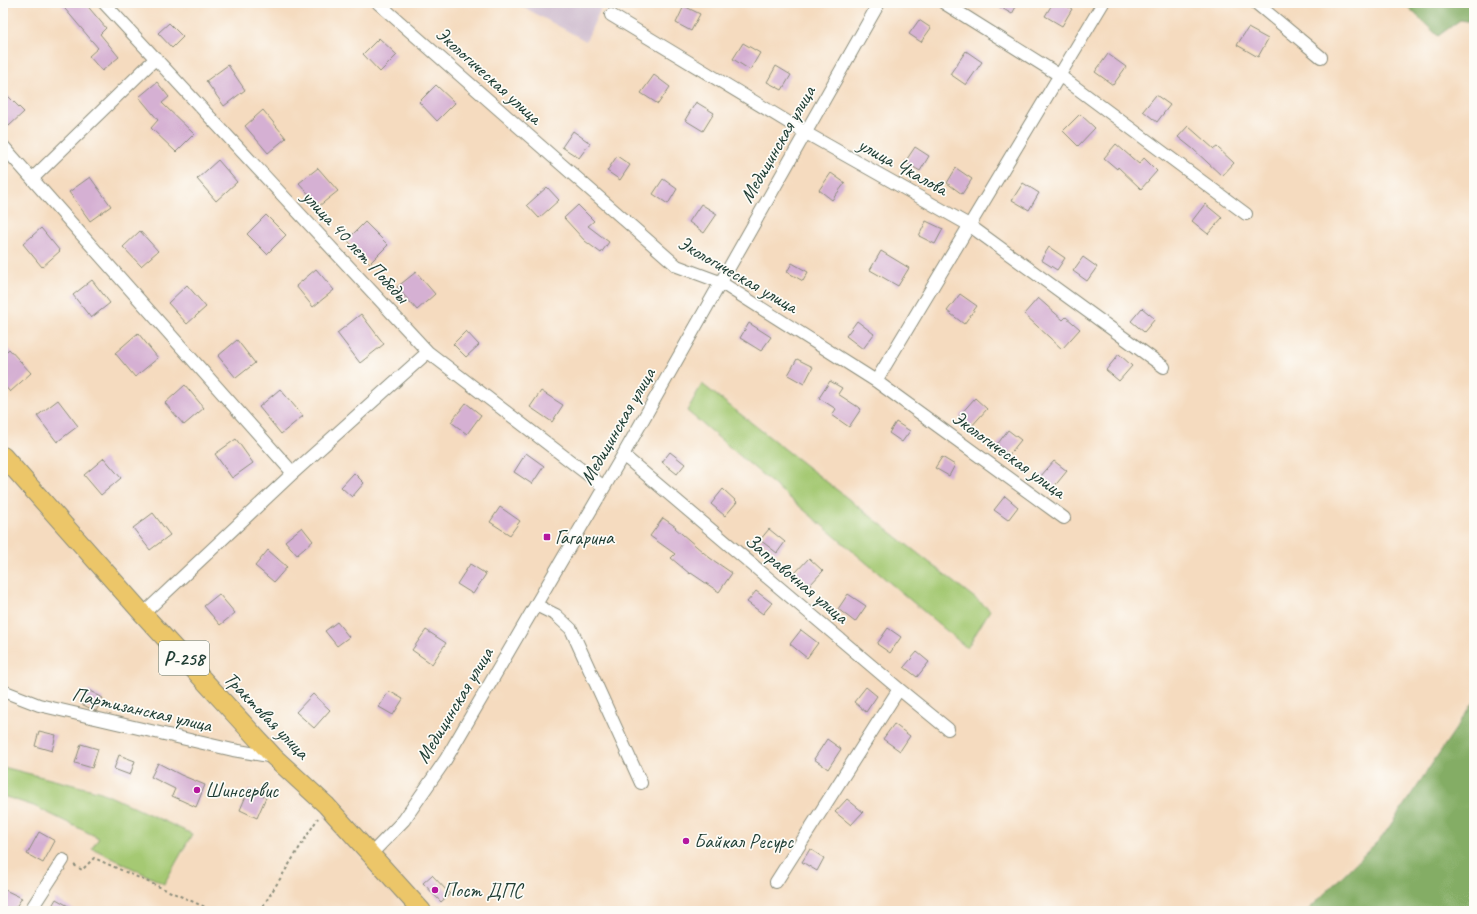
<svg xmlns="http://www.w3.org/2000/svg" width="1477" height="914" font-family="Caveat,sans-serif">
<rect width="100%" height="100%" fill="#fdfcf7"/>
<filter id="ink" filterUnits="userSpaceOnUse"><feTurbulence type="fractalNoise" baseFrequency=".025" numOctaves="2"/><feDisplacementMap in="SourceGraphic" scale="8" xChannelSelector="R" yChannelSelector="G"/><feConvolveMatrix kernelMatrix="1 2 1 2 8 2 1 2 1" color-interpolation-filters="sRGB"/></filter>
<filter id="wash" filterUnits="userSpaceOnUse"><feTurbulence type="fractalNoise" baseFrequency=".012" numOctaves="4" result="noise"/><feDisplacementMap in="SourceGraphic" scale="16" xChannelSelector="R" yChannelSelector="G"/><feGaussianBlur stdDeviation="0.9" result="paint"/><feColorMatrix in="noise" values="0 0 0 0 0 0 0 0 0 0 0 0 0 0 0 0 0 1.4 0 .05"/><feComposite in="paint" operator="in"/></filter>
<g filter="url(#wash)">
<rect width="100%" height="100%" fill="#f5dbbf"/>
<path fill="#cfbdcf" d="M516,3h87l-17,38z"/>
<path fill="#a5c973" stroke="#628354" d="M702,384l288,226 -23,38 -280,-237z
M3,767l98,25 91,42 -28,50 -72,-36 7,-10 -65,-32 -31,-10z"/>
<path fill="#84ad65" stroke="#52754c" d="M1400,3h74v19l-14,-2 -22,16 -30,-29z
M1474,702v209h-167l76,-75z"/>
<g id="blocks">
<path fill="#d5b0d3" d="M60,3h25l21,25 -6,6 19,23 -17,14 -13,-15 9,-8z
M993,3h25l-6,11z
M1053,3h9l10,6 -10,17 -17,-10z
M684,6l16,8 -9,17 -15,-8z
M919,20l12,8 -10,14 -12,-8z
M169,23l14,14 -11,11 -14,-15z
M1248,28l20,11 -10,18 -21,-12z
M379,38l18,17 -17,17 -17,-18z
M743,43l17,10 -10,17 -17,-11z
M966,51l16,11 -16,23 -16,-11z
M1108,54l18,13 -13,18 -18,-13z
M228,65l17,25 -21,16 -18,-25z
M776,66l15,9 -9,15 -15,-8z
M654,75l16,12 -12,17 -17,-11z
M157,82l12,15 -7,6 32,31 -18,18 -25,-24 7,-8 -19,-23z
M436,85l19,18 -18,18 -18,-19z
M3,91l21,21 -15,14 -6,-7z
M1156,95l14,10 -13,17 -14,-11z
M696,102l18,11 -11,18 -18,-11z
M263,110l23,28 -18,15 -23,-27z
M1080,114l15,14 -17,18 -15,-15z
M1188,126l26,23 3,-2 17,16 -12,13 -29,-27 -15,-12z
M573,131l17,12 -11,15 -17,-11z
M1116,144l23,20 5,-6 13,13 -16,18 -23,-22 -1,2 -13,-11z
M915,147l14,9 -9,15 -15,-9z
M617,156l13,9 -10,15 -13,-9z
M218,160l19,22 -21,19 -19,-22z
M318,168l20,23 -19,15 -20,-23z
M956,168l16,11 -10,15 -15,-11z
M831,173l14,10 -13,17 -13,-10z
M90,177l21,29 -21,15 -21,-29z
M663,179l14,10 -9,15 -15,-10z
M1023,183l16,10 -10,17 -17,-10z
M547,187l12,13 -20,18 -12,-13z
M701,204l16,10 -13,19 -15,-11z
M1205,204l17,14 -14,16 -16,-13z
M578,205l16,16 -6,5 21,16 -8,11 -16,-12 -21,-23z
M266,215l20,20 -19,19 -20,-20z
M926,221l17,8 -8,15 -16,-8z
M365,222l23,23 -18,18 -23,-23z
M41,228l19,23 -18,16 -19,-23z
M140,231l18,20 -17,15 -18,-19z
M1049,247l16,11 -8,12 -16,-10z
M881,251l28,17 -11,18 -28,-16z
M1083,257l14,10 -10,14 -14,-10z
M792,263l16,9 -5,9 -16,-9z
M316,269l18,21 -21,17 -17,-21z
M416,272l19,22 -18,16 -20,-23z
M92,280l18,23 -19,15 -18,-23z
M187,285l19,22 -19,17 -19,-21z
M960,294l17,12 -13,18 -17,-13z
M1038,298l25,22 3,-3 14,12 -18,20 -38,-35z
M1142,308l13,11 -11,13 -13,-11z
M361,314l23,30 -24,19 -23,-30z
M857,321l17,13 -11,15 -17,-13z
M749,323l22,14 -10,14 -21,-13z
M466,331l13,14 -13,12 -13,-13z
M138,333l20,25 -23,19 -20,-24z
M237,340l18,23 -19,15 -18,-22z
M9,349l22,24 -21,19 -7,-8v-29z
M1119,354l13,12 -13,15 -13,-11z
M797,359l16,8 -9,17 -16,-9z
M830,381l12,7 -4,6 23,15 -12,18 -17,-12 4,-6 -17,-11z
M185,385l19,23 -20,17 -19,-22z
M280,389l23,27 -22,18 -22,-27z
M541,391l22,14 -11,17 -22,-15z
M975,398l12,11 -16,18 -12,-11z
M58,400l20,26 -21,16 -20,-26z
M466,403l15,12 -14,19 -16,-12z
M896,422l14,9 -8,11 -13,-9z
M1008,430l13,10 -13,16 -12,-10z
M236,439l17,24 -21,15 -17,-24z
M670,452l15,12 -8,10 -15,-12z
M526,453l18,13 -12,18 -18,-12z
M942,457l13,8 -6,11 -14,-8z
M104,458l17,20 -20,17 -17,-20z
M1054,461l13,10 -14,17 -13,-11z
M354,473l10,10 -12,14 -11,-10z
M723,489l14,13 -12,14 -14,-12z
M1005,496l13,11 -10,13 -14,-10z
M500,507l20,14 -10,14 -20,-13z
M153,513l17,22 -20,15 -17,-22z
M663,518l13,9 -1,1 35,30 22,15 -13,19 -28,-19 -1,1 -19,-16 4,-4 -25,-18z
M302,527l11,14 -16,14 -12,-14z
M769,529l16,13 -8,11 -17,-13z
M268,550l19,17 -13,15 -19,-16z
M809,558l14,13 -14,15 -14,-13z
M470,564l16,10 -13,20 -16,-10z
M756,591l16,12 -9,11 -16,-12z
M219,594l16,19 -15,12 -16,-19z
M848,594l18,12 -11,16 -17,-13z
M337,622l12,15 -12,9 -12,-15z
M888,628l13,9 -11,16 -13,-9z
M426,630l20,13 -14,21 -20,-14z
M801,630l17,13 -11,15 -17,-14z
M917,652l12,10 -12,15 -13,-10z
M866,687l11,9 -11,16 -12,-10z
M88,690l15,8 -7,13 -15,-7z
M389,691l14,8 -10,16 -14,-8z
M313,694l17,16 -16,18 -18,-16z
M894,724l16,12 -10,15 -17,-12z
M39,731l17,4 -4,16 -17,-5z
M827,739l14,10 -13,20 -14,-10z
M81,744l17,5 -6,19 -17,-5z
M119,755l16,6 -5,14 -16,-6z
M158,763l23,12 24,10 -9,22 -24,-11 3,-7 -24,-12z
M249,789l17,8 -9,21 -17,-8z
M847,799l16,13 -12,13 -16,-13z
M39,832l16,9 -12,22 -16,-9z
M810,849l14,9 -7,13 -15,-9z
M432,875l18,19 -9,8 -18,-19z
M3,889l19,9 -9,13h-10z
M56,899l21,12h-28z"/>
</g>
</g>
<g filter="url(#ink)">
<use href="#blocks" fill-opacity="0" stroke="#8a8c7a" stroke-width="1"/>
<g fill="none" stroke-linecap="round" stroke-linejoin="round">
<defs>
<path id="minor" d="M104,3l324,349 176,135
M378,3l299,263 43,16 156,99 188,137
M944,3l115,72 187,139
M1256,3l65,54
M611,15l195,118 163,92 195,142
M3,146l290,327
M33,178l123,-120
M876,381l227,-378
M623,455l276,234 49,40
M536,605l20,10 15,14 70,154
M143,614l150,-141 135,-121
M3,691l36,14 194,45 41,7
M370,855l34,-35 42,-61 177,-304 256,-452
M776,882l123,-193
M30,911l33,-51"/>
<path id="highway" d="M3,456l140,158 131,143 52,48 96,106"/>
</defs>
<use href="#minor" stroke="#8a8c7a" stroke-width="14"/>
<use href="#highway" stroke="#8a8c7a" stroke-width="20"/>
<path stroke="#8a8c7a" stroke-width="2" stroke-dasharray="3 3" stroke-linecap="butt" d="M74,865l8,5 12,-12 120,53
M260,911l58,-93"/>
<use href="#minor" stroke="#fff" stroke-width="12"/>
<use href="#highway" stroke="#ecc669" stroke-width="18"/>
</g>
</g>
<g fill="#b5179e" stroke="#fdfcf7" stroke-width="1.5">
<rect x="543" y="533" width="8" height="8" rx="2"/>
<circle cx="197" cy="790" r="4"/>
<circle cx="686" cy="841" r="4"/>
<circle cx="435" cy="890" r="4"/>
</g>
<g text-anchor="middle" stroke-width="3.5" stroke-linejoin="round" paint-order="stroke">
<rect fill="#fdfcf7" stroke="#62766e" stroke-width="1" x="159" y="641" width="50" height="34" rx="3"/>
<g font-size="19" font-weight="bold" fill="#1f3d34">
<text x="184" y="665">Р-258</text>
</g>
<g font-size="20" fill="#1f3d34" stroke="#fdfcf7">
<text transform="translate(489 75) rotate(42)" y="7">Экологическая улица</text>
<text transform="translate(777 144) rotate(-60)" y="7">Медицинская улица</text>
<text transform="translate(903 166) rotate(29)" y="7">улица Чкалова</text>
<text transform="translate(356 246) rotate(47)" y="7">улица 40 лет Победы</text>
<text transform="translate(738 274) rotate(30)" y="7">Экологическая улица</text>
<text transform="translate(617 426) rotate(-60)" y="7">Медицинская улица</text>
<text transform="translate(1009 454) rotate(36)" y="7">Экологическая улица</text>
<text transform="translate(797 578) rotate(40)" y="7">Заправочная улица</text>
<text transform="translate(454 705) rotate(-59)" y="7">Медицинская улица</text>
<text transform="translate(142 709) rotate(13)" y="7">Партизанская улица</text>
<text transform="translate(267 715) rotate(46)" y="7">Трактовая улица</text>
</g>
<g font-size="20" fill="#1f3d34" stroke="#fdfcf7" text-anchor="start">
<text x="555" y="544">Гагарина</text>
<text x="205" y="797">Шинсервис</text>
<text x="694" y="848">Байкал Ресурс</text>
<text x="443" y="897">Пост ДПС</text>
</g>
</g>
<rect width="1477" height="914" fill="none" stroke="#fdfcf7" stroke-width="16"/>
</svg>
